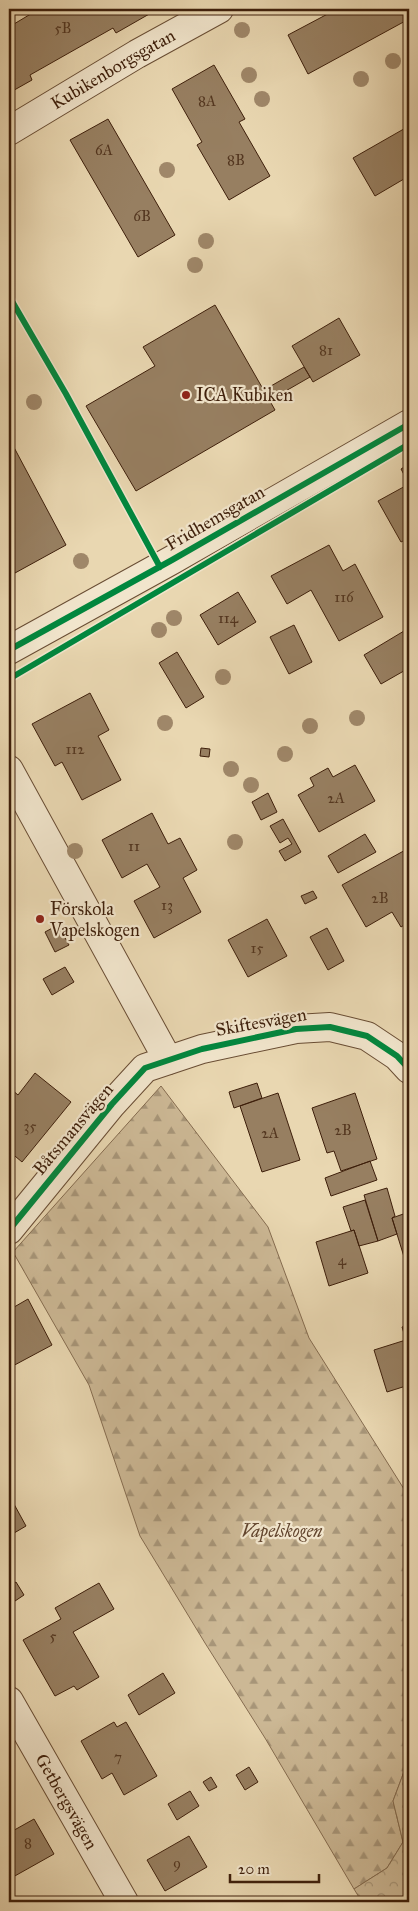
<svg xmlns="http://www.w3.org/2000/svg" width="418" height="1911" font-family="'IM FELL Great Primer',serif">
<defs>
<pattern id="forest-firs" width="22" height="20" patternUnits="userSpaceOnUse" patternTransform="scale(1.25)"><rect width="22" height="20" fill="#ccb895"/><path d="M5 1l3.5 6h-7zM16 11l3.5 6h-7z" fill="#a79578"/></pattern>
<pattern id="park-crowns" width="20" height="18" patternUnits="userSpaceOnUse" patternTransform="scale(1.25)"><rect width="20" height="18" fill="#ccb895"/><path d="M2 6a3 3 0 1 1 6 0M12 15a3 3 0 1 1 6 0" fill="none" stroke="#a79578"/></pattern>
</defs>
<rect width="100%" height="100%" fill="#e9d7b1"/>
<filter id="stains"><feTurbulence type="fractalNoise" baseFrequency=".004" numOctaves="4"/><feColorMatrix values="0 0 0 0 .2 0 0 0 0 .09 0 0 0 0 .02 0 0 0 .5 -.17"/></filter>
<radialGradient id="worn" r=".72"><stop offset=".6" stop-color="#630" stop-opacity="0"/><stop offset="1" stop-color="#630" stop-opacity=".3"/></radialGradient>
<path fill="url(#forest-firs)" stroke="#856c50" d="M161,1086l107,141 41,111 100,159v270l-4,2 -12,32 10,41 -16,26 -33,21 -89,-151 -60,-95 -65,-107 -51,-151 -76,-133z"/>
<path fill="url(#park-crowns)" stroke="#856c50" d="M409,1767v135h-47l-8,-13 33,-21 16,-26 -10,-41 12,-32z"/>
<path fill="#977f61" stroke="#3e1f0b" d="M39,9h119l-42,24 -3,-5 -83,47 2,5 -23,13v-66z
M337,9h72v10l-101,55 -20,-39z
M214,65l31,54 -6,3 31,54 -41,24 -32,-55 5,-3 -30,-53z
M108,119l67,116 -37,22 -68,-117z
M409,126v50l-34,20 -22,-38z
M215,305l60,105 -139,81 -50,-85 69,-40 -12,-19z
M339,318l21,37 -47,27 -21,-36z
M304,367l6,10 -40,23 -6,-10z
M9,438l57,107 -51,28 -6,-11z
M409,464v74l-8,4 -23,-41 31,-17 -8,-15z
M329,545l14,26 12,-7 28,53 -44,24 -28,-51 -24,14 -16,-28z
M238,592l18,30 -38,23 -18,-30z
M294,625l18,37 -23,12 -19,-37z
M409,628v40l-28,16 -17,-29z
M177,652l27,45 -18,11 -27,-45z
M90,693l19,37 -11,6 23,44 -39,20 -20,-38 -7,4 -23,-42z
M201,748l9,1 -1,8 -9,-1z
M355,765l20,36 -56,31 -21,-37 16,-9 -4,-8 18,-10 5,9z
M268,793l9,19 -16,8 -9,-18z
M152,813l16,31 12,-6 17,32 -14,8 18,34 -47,26 -20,-37 26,-14 -13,-23 -25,14 -20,-38z
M283,819l18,33 -16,9 -6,-10 13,-7 -4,-6 -8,5 -10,-17z
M365,834l11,18 -38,21 -10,-17z
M409,848v74l-8,5 -9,-15 -26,15 -24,-42z
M313,891l4,7 -12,6 -4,-8z
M267,919l20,37 -39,21 -20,-37z
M58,925l11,20 -14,7 -10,-20z
M327,928l17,33 -16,9 -18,-33z
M65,967l9,15 -22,13 -9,-16z
M35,1073l36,29 -49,60 -13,-11v-62h2l7,6z
M257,1083l5,15 -28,10 -5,-16z
M278,1093l22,67 -38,12 -22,-66z
M355,1093l22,66 -36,12 -7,-20 -7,2 -15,-45z
M370,1161l7,19 -46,16 -6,-18z
M387,1188l8,28 -3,2 5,16 -19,7 -14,-46z
M365,1200l13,41 -19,5 -5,-16 -3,1 -8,-24z
M409,1212v47l-4,1 -13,-42z
M354,1230l14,43 -39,13 -13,-44z
M28,1299l24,46 -43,23v-58z
M409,1325v14l-3,1 -4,-13z
M409,1339v46l-22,7 -13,-42z
M9,1495l17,31 -17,10z
M16,1582l8,13 -15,10v-19z
M99,1583l15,26 -41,23 26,45 -22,13 -3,-4 -19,10 -32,-56 38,-21 -6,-11z
M163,1673l12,20 -36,22 -11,-20z
M114,1722l3,5 9,-5 31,54 -33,19 -12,-22 -10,6 -21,-38z
M249,1767l9,15 -13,8 -9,-15z
M211,1777l6,10 -8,4 -6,-9z
M190,1791l9,15 -22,14 -9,-16z
M34,1819l20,35 -41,23 -4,-7v-37z
M189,1836l18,31 -42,24 -18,-31z"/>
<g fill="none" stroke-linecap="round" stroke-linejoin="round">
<defs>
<g id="minor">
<path id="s1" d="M9,131l128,-77 82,-45"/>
<path d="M9,650l163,-90 237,-136"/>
<path d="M9,770l159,290"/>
<path d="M9,1230l103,-126 33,-36 57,-19 94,-20 34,-2 37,9 30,20 12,13"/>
<path id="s2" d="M9,1701l115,201"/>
</g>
</defs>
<use href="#minor" stroke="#694d34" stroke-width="30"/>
<use href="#minor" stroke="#f1e5cc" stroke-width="28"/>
<defs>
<path id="cycleway" d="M9,296l57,98 94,173
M9,650l163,-90 237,-136
M9,679l400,-235
M9,1230l103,-126 33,-36 57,-19 94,-20 34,-2 37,9 30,20 12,13"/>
</defs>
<use href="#cycleway" stroke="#f1e5cc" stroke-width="9"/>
<use href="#cycleway" stroke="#00873e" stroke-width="6"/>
</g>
<g fill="#9f8769">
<circle cx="242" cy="30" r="8"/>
<circle cx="393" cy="61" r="8"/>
<circle cx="249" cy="75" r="8"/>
<circle cx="361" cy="79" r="8"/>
<circle cx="262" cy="99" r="8"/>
<circle cx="167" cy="170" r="8"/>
<circle cx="206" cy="241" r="8"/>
<circle cx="195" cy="265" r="8"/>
<circle cx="34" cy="402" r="8"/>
<circle cx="81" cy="561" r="8"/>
<circle cx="174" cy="618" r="8"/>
<circle cx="159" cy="630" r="8"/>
<circle cx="223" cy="677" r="8"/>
<circle cx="357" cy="718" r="8"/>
<circle cx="165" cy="723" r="8"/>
<circle cx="310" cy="726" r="8"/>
<circle cx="285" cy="754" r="8"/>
<circle cx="231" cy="769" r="8"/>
<circle cx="251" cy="785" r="8"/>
<circle cx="235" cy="842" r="8"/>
<circle cx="75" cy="851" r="8"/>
</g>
<g fill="#8f2418" stroke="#f1e5cc" stroke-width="2">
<circle cx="186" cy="395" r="5"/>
<circle cx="40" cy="919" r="5"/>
</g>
<g text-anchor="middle" stroke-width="4.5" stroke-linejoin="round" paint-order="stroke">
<g font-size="15" fill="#543720">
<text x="63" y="33">5B</text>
<text x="207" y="106">8A</text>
<text x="104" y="155">6A</text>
<text x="236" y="165">8B</text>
<text x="142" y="221">6B</text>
<text x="326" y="355">81</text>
<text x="344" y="602">116</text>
<text x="228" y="623">114</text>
<text x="75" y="754">112</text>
<text x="336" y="803">2A</text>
<text x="134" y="851">11</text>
<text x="380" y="903">2B</text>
<text x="167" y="910">13</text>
<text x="257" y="953">15</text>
<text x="30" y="1131">35</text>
<text x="343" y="1135">2B</text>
<text x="270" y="1138">2A</text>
<text x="342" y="1265">4</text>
<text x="53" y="1641">5</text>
<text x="118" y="1762">7</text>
<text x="28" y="1848">8</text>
<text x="177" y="1868">9</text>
</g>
<g font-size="18" fill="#3e1f0b" stroke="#f1e5cc">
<text dy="6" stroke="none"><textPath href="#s1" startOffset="121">Kubikenborgsgatan</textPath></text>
<text transform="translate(215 518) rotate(-30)" y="6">Fridhemsgatan</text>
<text transform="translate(261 1022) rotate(-10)" y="6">Skiftesvägen</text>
<text transform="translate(73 1129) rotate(-50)" y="6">Båtsmansvägen</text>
<text dy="6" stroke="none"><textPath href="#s2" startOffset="116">Getbergsvägen</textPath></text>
</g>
<g font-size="18" fill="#3e1f0b" stroke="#f1e5cc" text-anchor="start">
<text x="196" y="401">ICA Kubiken</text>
<text x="50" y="915">Förskola<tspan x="50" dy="21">Vapelskogen</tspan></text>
</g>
<g font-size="18" font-style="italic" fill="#62452e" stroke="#f1e5cc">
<text x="282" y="1537">Vapelskogen</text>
</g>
</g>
<rect width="418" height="1911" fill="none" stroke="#e9d7b1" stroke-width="30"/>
<rect x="10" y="10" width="398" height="1891" fill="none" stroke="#3e1f0b" stroke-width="2.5"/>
<rect x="15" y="15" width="388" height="1881" fill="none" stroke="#3e1f0b"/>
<path d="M230 1874v8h89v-8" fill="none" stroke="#3e1f0b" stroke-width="2.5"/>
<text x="238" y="1874" font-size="15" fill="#3e1f0b" stroke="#f1e5cc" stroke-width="4" paint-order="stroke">20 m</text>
<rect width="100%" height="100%" filter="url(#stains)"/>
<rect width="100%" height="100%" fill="url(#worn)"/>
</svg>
